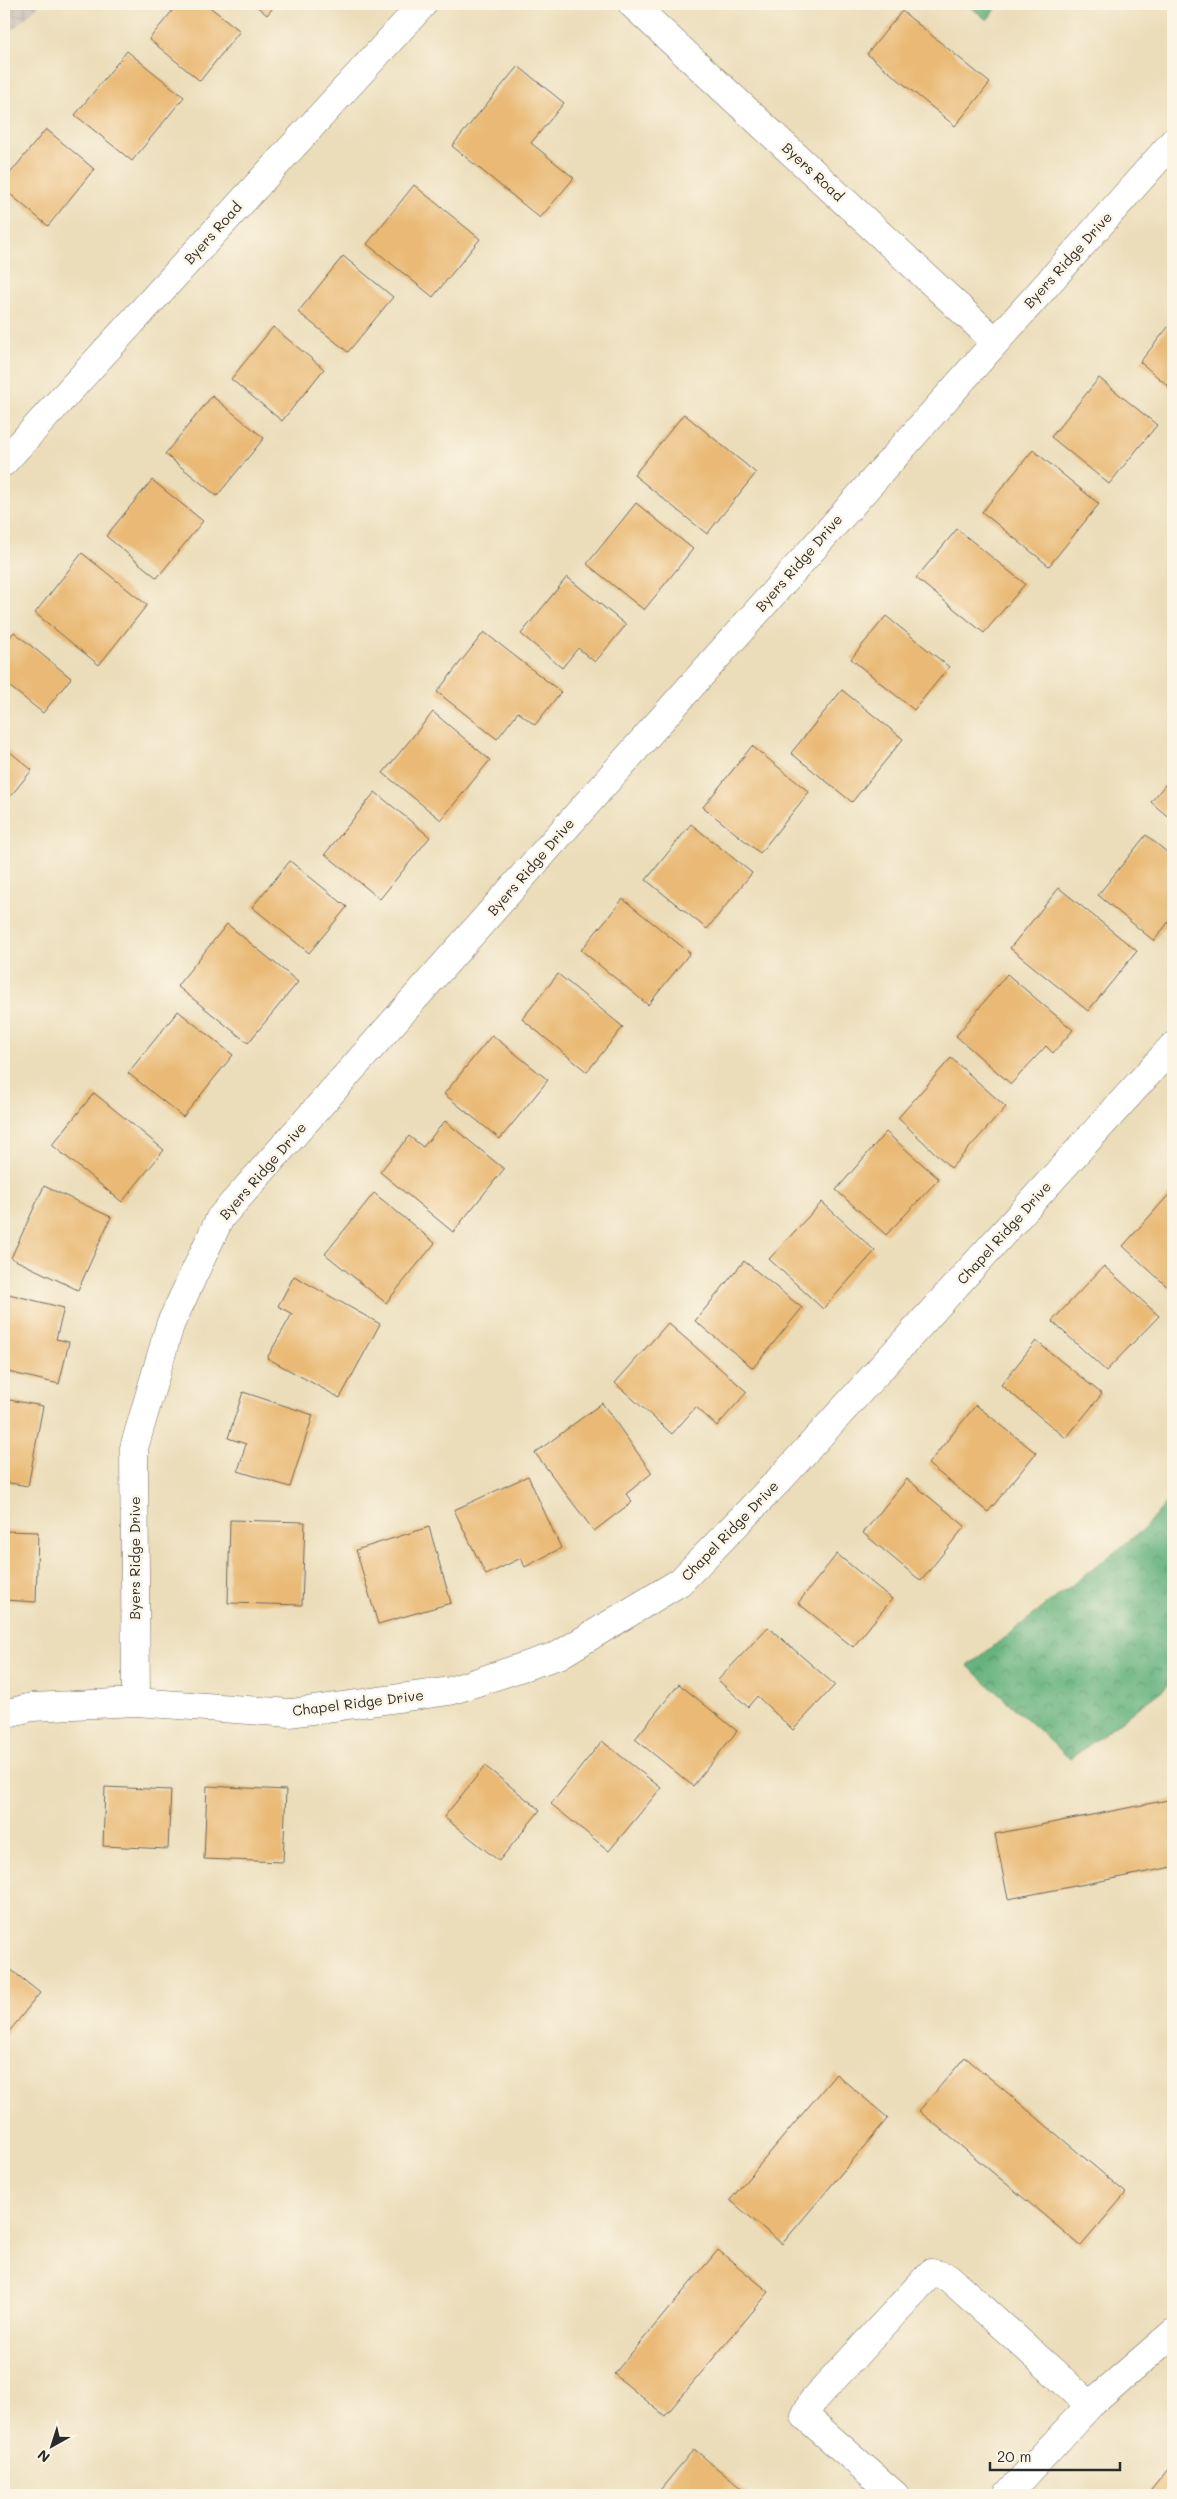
<svg xmlns="http://www.w3.org/2000/svg" width="1177" height="2499" font-family="Mali,sans-serif">
<defs>
<pattern id="industrial-grid" width="8" height="8" patternUnits="userSpaceOnUse" patternTransform="scale(1.25)"><rect width="8" height="8" fill="#ccc2b9"/><path d="M0 4h8M4 0v8" fill="none" stroke="#afa79f"/></pattern>
<pattern id="forest-crowns" width="20" height="18" patternUnits="userSpaceOnUse" patternTransform="scale(1.25)"><rect width="20" height="18" fill="#65b27d"/><path d="M2 6a3 3 0 1 1 6 0M12 15a3 3 0 1 1 6 0" fill="none" stroke="#539167"/></pattern>
</defs>
<rect width="100%" height="100%" fill="#fcf5e5"/>
<filter id="ink" filterUnits="userSpaceOnUse"><feTurbulence type="fractalNoise" baseFrequency=".02" numOctaves="2"/><feDisplacementMap in="SourceGraphic" scale="10" xChannelSelector="R" yChannelSelector="G"/><feConvolveMatrix kernelMatrix="1 2 1 2 8 2 1 2 1" color-interpolation-filters="sRGB"/></filter>
<filter id="wash" filterUnits="userSpaceOnUse"><feTurbulence type="fractalNoise" baseFrequency=".0096" numOctaves="4" result="noise"/><feDisplacementMap in="SourceGraphic" scale="20" xChannelSelector="R" yChannelSelector="G"/><feGaussianBlur stdDeviation="1.12" result="paint"/><feColorMatrix in="noise" values="0 0 0 0 0 0 0 0 0 0 0 0 0 0 0 0 0 1.4 0 .05"/><feComposite in="paint" operator="in"/></filter>
<g filter="url(#wash)">
<rect width="100%" height="100%" fill="#ebddb9"/>
<path fill="url(#industrial-grid)" d="M4,4h36l-36,34z"/>
<path fill="url(#forest-crowns)" stroke="#486e54" d="M967,4h33l-13,16z
M1173,1495v187l-103,77 -102,-93 176,-137z"/>
<g id="blocks">
<path fill="#e9b975" d="M178,4h28l34,27 -40,50 -51,-42z
M254,4h22l-9,11z
M902,11l88,72 -35,43 -88,-72z
M127,51l57,46 -52,64 -57,-46z
M518,66l46,37 -33,40 43,35 -34,40 -88,-72z
M46,129l48,40 -46,57 -44,-37v-8z
M414,185l66,54 -47,58 -66,-53z
M343,256l50,41 -45,55 -50,-40z
M1173,321v69l-33,-28z
M273,327l51,42 -42,52 -51,-42z
M1099,378l58,47 -48,59 -58,-47z
M212,396l52,42 -47,58 -52,-42z
M684,414l72,59 -49,61 -73,-59z
M1033,450l66,54 -50,62 -67,-54z
M152,480l51,41 -46,57 -51,-42z
M636,503l57,46 -49,61 -57,-46z
M957,529l68,55 -41,49 -68,-55z
M82,553l65,52 -48,60 -64,-52z
M567,577l59,48 -31,37 -17,-14 -16,20 -41,-34z
M886,616l63,51 -35,43 -63,-51z
M14,632l57,46 -28,35 -39,-31v-37z
M484,632l77,60 -26,33 -17,-13 -21,27 -60,-47z
M842,690l61,49 -51,63 -61,-49z
M433,712l57,48 -49,60 -58,-47z
M752,746l57,46 -49,61 -57,-46z
M4,747l28,23 -28,34z
M1173,775v46l-22,-19z
M375,792l55,45 -50,62 -55,-45z
M691,824l61,49 -45,56 -61,-49z
M1146,835l27,22v59l-19,25 -56,-46z
M290,861l57,46 -38,46 -57,-46z
M1059,888l78,63 -49,60 -78,-63z
M623,899l67,54 -42,52 -67,-55z
M227,924l71,58 -50,61 -71,-57z
M558,974l65,53 -36,45 -65,-53z
M1007,974l66,56 -20,23 -7,-7 -35,38 -55,-48z
M178,1011l55,44 -50,62 -55,-44z
M492,1035l56,45 -48,59 -56,-45z
M951,1058l55,49 -55,61 -53,-50z
M94,1093l70,57 -42,52 -70,-57z
M445,1121l59,48 -51,63 -73,-60 29,-36 14,11z
M886,1132l53,47 -53,56 -50,-45z
M44,1186l67,31 -33,73 -67,-32z
M1173,1190v102l-50,-46z
M374,1193l61,50 -49,60 -61,-49z
M822,1202l53,49 -52,58 -54,-50z
M744,1261l58,47 -49,60 -58,-47z
M1104,1266l55,50 -53,55 -54,-50z
M294,1276l86,48 -40,74 -73,-40 25,-44 -14,-8z
M5,1293l59,15 -8,31 13,3 -10,42 -55,-13z
M668,1323l79,69 -30,34 -21,-19 -24,27 -57,-51z
M1036,1341l66,53 -36,44 -65,-53z
M243,1392l70,23 -23,72 -52,-16 8,-27 -18,-6z
M4,1399l39,7 -15,80 -24,-4z
M602,1403l50,70 -26,21 6,8 -38,29 -59,-78z
M976,1405l60,48 -48,59 -60,-48z
M528,1476l33,72 -36,19 -4,-9 -35,17 -32,-65z
M907,1479l58,47 -44,55 -58,-48z
M230,1520l75,2 -3,83 -74,-2z
M429,1527l22,76 -73,21 -22,-74z
M4,1531l34,1 -2,70 -32,-2z
M837,1554l55,45 -39,48 -55,-44z
M768,1627l67,58 -42,45 -36,-34 -9,11 -30,-27z
M679,1684l58,47 -44,55 -58,-47z
M602,1741l59,47 -52,63 -58,-47z
M485,1766l55,44 -41,51 -55,-44z
M207,1786l79,4 -3,72 -79,-3z
M105,1787l66,3 -3,59 -65,-3z
M1173,1799v68l-165,32 -13,-65z
M4,1964l36,29 -36,45z
M965,2057l161,136 -45,53 -162,-135z
M836,2074l52,44 -106,126 -52,-44z
M718,2250l51,42 -104,124 -51,-42z
M694,2449l55,46h-93z
M1173,2463v32h-26z"/>
</g>
</g>
<g filter="url(#ink)">
<use href="#blocks" fill-opacity="0" stroke="#6e695d" stroke-width="1"/>
<g fill="none" stroke-linecap="round" stroke-linejoin="round">
<defs>
<path id="minor" d="M632,4l363,337
M4,462l419,-458
M136,1702l-2,-254 36,-123 50,-107 953,-1076
M4,1714l28,-7 104,-5 155,11 159,-22 109,-36 121,-73 102,-105 391,-431
M895,2495l-90,-79 7,-14 119,-129 17,4 142,128
M1007,2495l83,-90 83,-72"/>
</defs>
<use href="#minor" stroke="#6e695d" stroke-width="29"/>
<use href="#minor" stroke="#fff" stroke-width="28"/>
</g>
</g>
<g text-anchor="middle" stroke-width="5" stroke-linejoin="round" paint-order="stroke">
<g font-size="14" fill="#2b2b2b" stroke="#fcf5e5">
<text transform="translate(813 172) rotate(43)" y="5">Byers Road</text>
<text transform="translate(213 233) rotate(-48)" y="5">Byers Road</text>
<text transform="translate(1068 260) rotate(-48)" y="5">Byers Ridge Drive</text>
<text transform="translate(799 563) rotate(-49)" y="5">Byers Ridge Drive</text>
<text transform="translate(531 867) rotate(-49)" y="5">Byers Ridge Drive</text>
<text transform="translate(263 1171) rotate(-49)" y="5">Byers Ridge Drive</text>
<text transform="translate(1004 1233) rotate(-48)" y="5">Chapel Ridge Drive</text>
<text transform="translate(730 1531) rotate(-46)" y="5">Chapel Ridge Drive</text>
<text transform="translate(135 1558) rotate(-90)" y="5">Byers Ridge Drive</text>
<text transform="translate(358 1703) rotate(-7)" y="5">Chapel Ridge Drive</text>
</g>
</g>
<rect width="1177" height="2499" fill="none" stroke="#fcf5e5" stroke-width="20"/>
<g transform="translate(52 2446) rotate(219)" stroke="#fcf5e5" stroke-width="4" paint-order="stroke">
<path d="M0-4L9 19L0 12L-9 19Z" fill="#2b2b2b"/>
<text y="-8" font-size="14" font-weight="bold" text-anchor="middle" fill="#2b2b2b">N</text>
</g>
<path d="M990 2462v8h130v-8" fill="none" stroke="#2b2b2b" stroke-width="2.5"/>
<text x="997" y="2462" font-size="15" fill="#2b2b2b" stroke="#fcf5e5" stroke-width="4" paint-order="stroke">20 m</text>
</svg>
